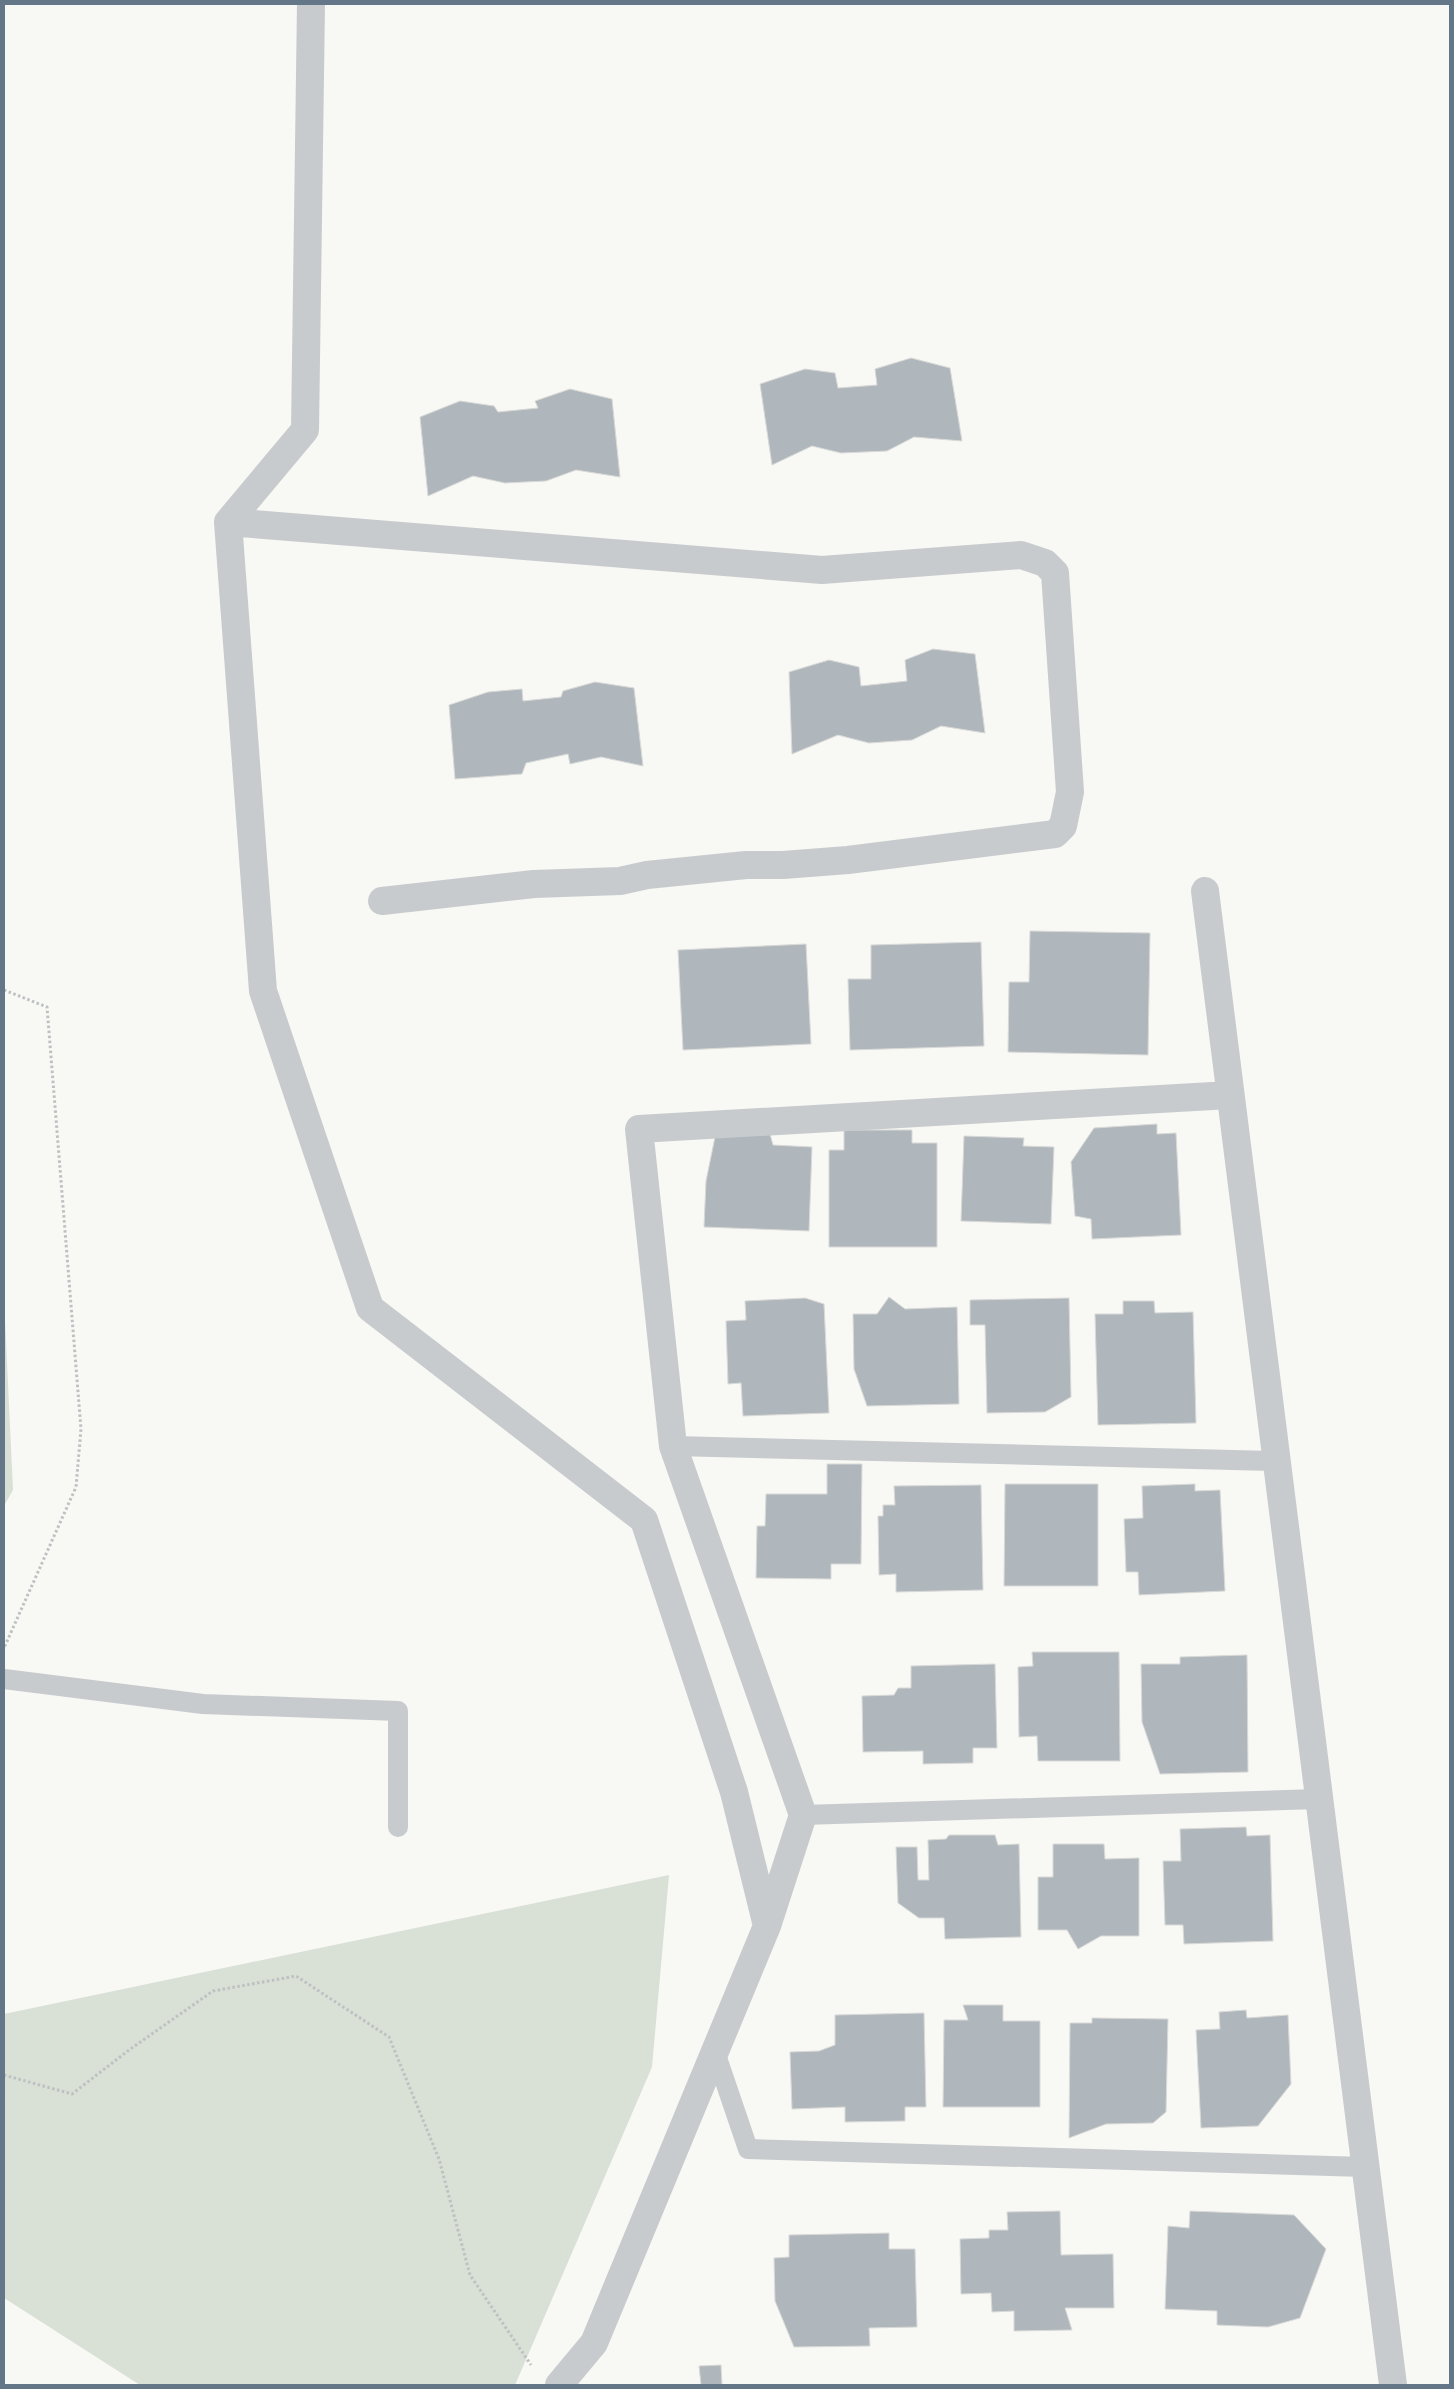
<svg xmlns="http://www.w3.org/2000/svg" width="1454" height="2389" font-family="'Public Sans',sans-serif">
<rect width="100%" height="100%" fill="#f8f8f4"/>
<path fill="#d9e0d5" d="M4,1299l9,191 -9,16z
M669,1875l-17,192 -137,318h-375l-136,-87v-284z"/>
<path fill="#afb7bd" stroke="#d9d9d7" d="M911,358l39,10 12,73 -48,-4 -27,14 -46,2 -29,-7 -40,19 -12,-81 45,-15 30,4 3,15 39,-3 -2,-16z
M570,389l42,10 8,78 -44,-7 -30,11 -41,2 -32,-7 -45,20 -8,-79 40,-16 34,5 4,6 40,-4 -3,-7z
M933,649l42,5 10,79 -44,-7 -29,14 -43,3 -31,-8 -46,19 -3,-82 40,-12 30,7 2,19 46,-5 -2,-21z
M595,682l39,6 9,78 -42,-9 -31,7 -2,-10 -42,9 -4,11 -67,5 -6,-74 39,-13 34,-3 1,12 38,-4 2,-6z
M1030,931l120,2 -2,122 -140,-3 1,-70h20z
M981,942l3,104 -134,4 -2,-71h23v-34z
M806,944l5,100 -128,6 -5,-100z
M1157,1124v10l19,-1 5,102 -89,4 -1,-20 -16,-3 -4,-54 23,-34z
M844,1130h68v13h25v104h-108v-97h15z
M770,1134l3,11 39,2 -3,84 -105,-4 2,-46 9,-44z
M964,1136l60,2 -1,8 31,1 -3,77 -90,-3z
M889,1297l16,12 52,-2 2,97 -92,2 -13,-37 -1,-55h24z
M805,1298l19,6 5,109 -86,3 -2,-33 -13,1 -2,-63 20,-1 -1,-19z
M1069,1298l2,99 -26,15 -58,1 -2,-88h-15v-25z
M1123,1301h31l1,12 38,-1 3,111 -98,2 -3,-111h28z
M827,1464h35l-1,100h-30v15l-75,-1 1,-52h8l1,-32h61z
M1005,1484h93v102h-94z
M1195,1484v7l25,-1 5,101 -86,4 -1,-23h-12l-2,-53 19,-1 -1,-32z
M981,1485l2,105 -87,2v-18l-17,1 -1,-59h5v-11h12l-1,-19z
M1032,1652h87l1,109h-82l-1,-25 -18,1 -1,-70 15,-1z
M1247,1655l1,117 -88,2 -18,-52 -1,-58h39v-7z
M995,1664l2,84h-24v15l-50,1v-13l-60,1 -1,-56 32,-1 4,-7h13v-22z
M1246,1827l1,9 23,-1 3,106 -89,3 -1,-19h-18l-2,-64h18l-1,-32z
M949,1835h46l3,10 21,-1 2,93 -76,2 -1,-21h-25l-21,-15 -2,-56h21l1,33h11l-1,-40 18,-1z
M1053,1844h51l1,15 34,-1v78h-38l-23,13 -11,-19h-29v-53h15z
M963,2005h40v16h37v86h-97l1,-87h24z
M1246,2010l1,8 41,-3 3,69 -33,42 -57,2 -5,-98 24,-1 -1,-17z
M924,2013l2,94h-21v14l-60,1v-15l-53,2 -2,-57 29,-1 16,-6v-30z
M1092,2018l76,1 -2,93 -13,11 -47,1 -37,14 1,-115h22z
M1060,2211l1,44 52,-1 1,54h-49l7,22 -58,1v-20l-22,1 -1,-19 -30,1 -1,-55 29,-1v-8h19l-1,-18z
M1190,2211l104,4 32,34 -26,69 -32,9 -51,-2v-14l-52,-2 3,-83 21,2z
M889,2233v16h26l2,78 -48,1 1,18 -76,1 -19,-46 -1,-43 15,-1v-22z
M721,2365l1,20h-21l-2,-19z"/>
<g fill="none" stroke-linecap="round" stroke-linejoin="round">
<path stroke="#bec1c3" stroke-width="3" stroke-dasharray="2.5 2.5" stroke-linecap="butt" d="M4,990l43,17 34,422 -5,58 -72,161
M4,2075l68,19 57,-44 84,-59 83,-15 93,61 50,122 31,116 61,90"/>
<path stroke="#c7cbce" stroke-width="20" d="M673,1446l603,15
M4,1679l199,25 195,7v116
M803,1815l516,-16
M715,2052l33,97 617,18"/>
<path stroke="#c7cbce" stroke-width="28" d="M311,4l-6,426 -77,92 35,469 107,317 274,212 90,272 33,134 -173,417 -35,42
M228,522l594,48 199,-15 24,8 10,10 15,219 -7,34 -8,8 -207,26 -65,5h-37l-99,10 -27,6 -86,3 -152,17
M1205,891l188,1494
M767,1926l36,-111 -130,-369 -34,-317 591,-34"/>
</g>
<rect width="1454" height="2389" fill="none" stroke="#647788" stroke-width="10"/>
</svg>
